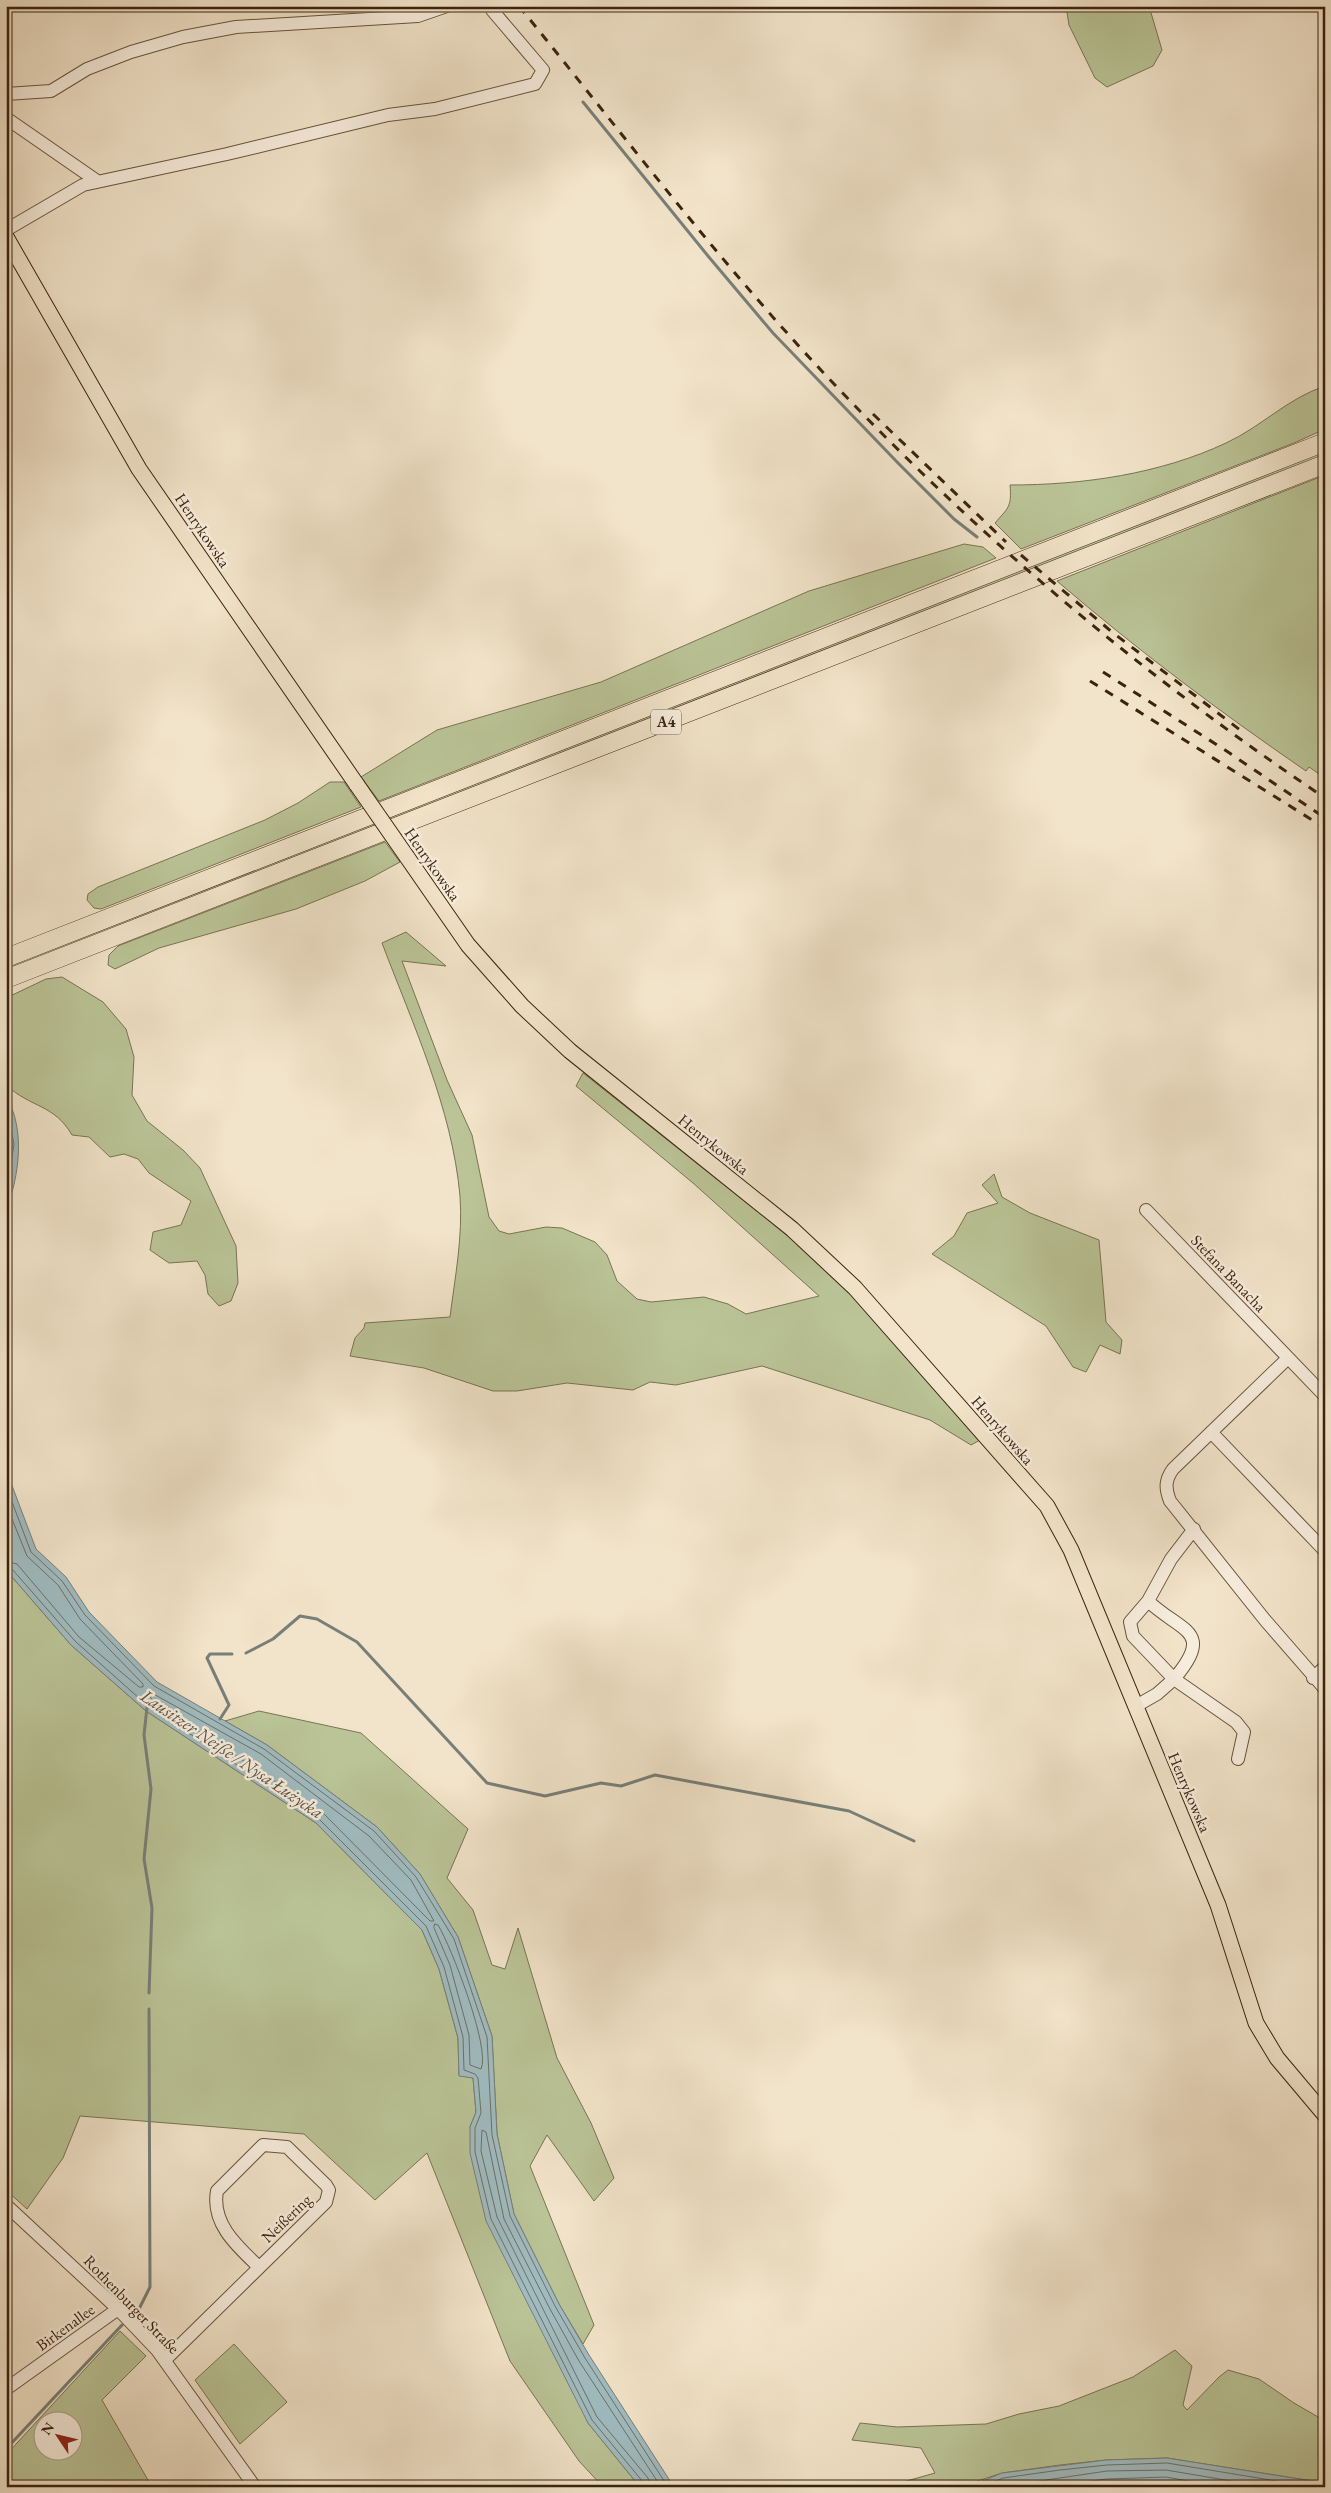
<svg xmlns="http://www.w3.org/2000/svg" width="1331" height="2493" font-family="'EB Garamond',serif">
<rect width="100%" height="100%" fill="#f2e4ca"/>
<filter id="stains"><feTurbulence type="fractalNoise" baseFrequency=".004" numOctaves="4"/><feColorMatrix values="0 0 0 0 .2 0 0 0 0 .09 0 0 0 0 .02 0 0 0 .5 -.17"/></filter>
<radialGradient id="worn" r=".72"><stop offset=".6" stop-color="#630" stop-opacity="0"/><stop offset="1" stop-color="#630" stop-opacity=".3"/></radialGradient>
<path fill="#bac497" stroke="#7a7452" fill-rule="evenodd" d="M1066,6h83l13,44 -9,16 -46,21 -12,-9 -26,-53z
M1325,386v43l-31,14 -273,106 -26,-26c13,-15 17,-16 15,-38 73,0 150,-11 216,-42 35,-16 62,-45 99,-57z
M1325,449v7l-1319,515v-6z
M1325,475v303l-16,-11 -3,4c-86,-59 -170,-122 -249,-190z
M964,544l19,3 13,11 -617,243 -18,-24 76,-47 164,-48 208,-91z
M330,782h14l17,25 -260,102 -7,-1 -7,-8 1,-6 10,-7 167,-67 33,-17z
M385,842l15,20 -35,19 -69,28 -137,39 -44,21 -7,-4 1,-10 9,-9z
M406,932l40,34 -44,-5 45,119 25,55 17,82 10,14 10,3 37,-7 16,1 33,14 12,13 10,26 20,18 14,3 53,-5 24,7 18,10 73,-18 -126,-113 -117,-97 7,-13 232,184 38,35 129,147 -11,6 -41,-25 -168,-54 -86,19 -26,-3 -17,8 -66,-7 -50,8h-24l-69,-23 -74,-12 5,-18 9,-10 1,-5 85,-6c5,-40 13,-80 10,-121 -8,-88 -47,-171 -78,-253z
M62,977l41,25 23,27 8,28 -2,38 15,26 36,29 17,18 36,78 2,37 -7,18 -12,5 -11,-12 -3,-19 -8,-14 -28,2 -19,-13 3,-18 28,-7 10,-24 -42,-28 -11,-14 -14,-5 -14,3 -21,-20 -17,-2c-18,-31 -41,-27 -66,-50v-87l40,-19z
M994,1174l8,23 28,16 69,27 7,82 16,18 -2,14 -20,-9 -14,27 -13,-5 -27,-41 -114,-72 22,-18 13,-23 31,-10 -16,-18z
M6,1570l65,75 75,66 170,112 106,107 17,39 19,69 1,37 14,3 3,34 -6,15 118,296 52,64h-37l-24,-26 -69,-100 -83,-208 -52,47 -71,-66 -224,-18 -17,42 -36,51 -21,-19z
M259,1711l102,22 107,96 -21,49 26,32 19,55 13,4 13,-41 39,130 34,65 23,55 -20,23 -47,-66 -17,31 64,159 -11,19 -24,-40 -45,-90 -17,-80 -5,-98 -34,-99 -38,-63 -43,-47 -110,-82 -42,-24z
M120,2331l26,25 -44,44 50,87h-146v-32zM42,2420h30v30h-30z
M234,2344l53,58 -47,42 -45,-64z
M1175,2350l17,16 -9,39 4,5 32,-33 9,-7 31,9 35,24 31,18v62l-158,-25 -61,2 -46,5 -58,8 -43,14h-66l10,-5 32,-9 -14,-25 -69,-8 8,-17 37,4 89,-3 33,-10 40,-8 74,-29z"/>
<path fill="#a0bcc1" stroke="#787f79" d="M6,1096c20,34 13,80 0,115z
M6,1452l5,31 25,66 30,28 23,35 68,70 110,63 110,82 43,47 38,63 34,99 5,98 17,80 45,90 30,51 85,132h-34l-52,-64 -102,-202 -16,-68v-26l6,-15 -3,-34 -14,-2 -1,-38 -19,-69 -17,-39 -106,-107 -170,-112 -75,-66 -65,-75z
M1167,2458l158,25v4h-357l34,-14 104,-13z"/>
<g fill="none" stroke-linecap="round" stroke-linejoin="round">
<path stroke="#6e7066" stroke-width="1" d="M6,1106l8,38 -8,52
M6,1486l25,66 31,29 23,34 69,71 110,63 110,82 42,46 38,62 33,98 5,98 18,81 45,90 30,52 83,129
M6,1504l21,52 31,29 22,34 63,65v3h-4l-60,-50 -62,-73 -11,-3
M6,1567l6,2 63,72 74,66 170,112 107,107 18,41 19,70 1,33 11,4 3,4 3,35 -6,15v24l16,67 101,201 51,62 1,5
M147,1692h3l111,62 108,82 42,44 23,41h-4l-107,-108 -169,-111z
M435,1924l3,1c13,21 53,124 43,144l-11,-4 -1,-30 -19,-70 -16,-37z
M650,2487l-2,-9 -51,-61 -100,-200 -16,-66 1,-21 4,2 18,87 46,90 29,52 82,126
M982,2487l21,-9 57,-8 47,-5 60,-2 146,24
M999,2487l108,-16 59,-1 101,17
M1042,2487l65,-8 59,-2 56,10"/>
<path stroke="#787f79" stroke-width="3" d="M583,102l125,154 65,77 125,130 56,56 23,18
M246,1653l27,-14 27,-23 17,3 40,23 130,141 58,13 56,-13 20,3 34,-11 194,36 65,30
M147,1707l-3,28 7,54 -7,70 8,49 -3,85
M220,1719l9,-14 -22,-47 3,-4h22
M138,2311l12,-24 -1,-278
M6,2449l116,-124"/>
<defs>
<path id="minor" d="M6,94l45,-3 36,-22 44,-17 52,-15 53,-10 182,-11 29,-10
M6,118l91,63
M6,230l77,-45 144,-31 161,-39 47,-6 100,-25 8,-14 -51,-60v-4
M1146,1210l179,186
M1288,1358l-115,111c-8,11 -8,19 -3,32l95,119 60,69
M1211,1432l114,119
M1148,1601c34,32 67,29 26,78l62,43 8,10 -6,27
M1313,1678l12,-11
M1136,1706l21,-12 17,-15 -41,-43 -3,-14 18,-21 23,-42 23,-30
M6,2205l112,104 39,41 98,137
M165,2360l161,-158 3,-12 -3,-5 -39,-38 -24,-2 -46,46c-6,33 21,56 42,76
M6,2389l112,-80"/>
<path id="major" d="M6,237l133,232 218,316
M407,857l61,88 54,61 48,45 222,178 63,59 192,218 24,44 147,355 38,118 21,35 48,57"/>
<path id="highway" d="M6,958l1319,-516
M6,979l1319,-515"/>
</defs>
<use href="#minor" stroke="#69533c" stroke-width="14"/>
<use href="#major" stroke="#3b230c" stroke-width="17"/>
<use href="#highway" stroke="#3b230c" stroke-width="19"/>
<use href="#minor" stroke="#f7eddd" stroke-width="12"/>
<use href="#major" stroke="#f2e4ca" stroke-width="15"/>
<use href="#highway" stroke="#f2e4ca" stroke-width="18"/>
<path stroke="#3b230c" stroke-width="3" stroke-dasharray="9 9" stroke-linecap="butt" d="M519,6c86,106 169,215 260,318 161,181 345,339 546,474
M873,414l133,128
M1021,555l91,77 132,101
M1103,672l122,78 100,68
M1090,681l235,147"/>
<defs>
<path id="major-bridge" d="M357,785l50,72"/>
</defs>
<use href="#major-bridge" stroke="#3b230c" stroke-width="17" stroke-linecap="butt"/>
<use href="#major-bridge" stroke="#f2e4ca" stroke-width="15"/>
</g>
<g text-anchor="middle" stroke-width="5" stroke-linejoin="round" paint-order="stroke">
<rect fill="#f7eddd" stroke="#73604b" stroke-width="1" x="651" y="709.5" width="30" height="25" rx="4"/>
<g font-size="15" font-weight="bold" fill="#3b230c">
<text x="666" y="727">A4</text>
</g>
<g font-size="16" fill="#3b230c" stroke="#f7eddd">
<text transform="translate(203 530) rotate(56)" y="6">Henrykowska</text>
<text transform="translate(433 864) rotate(55)" y="6">Henrykowska</text>
<text transform="translate(714 1144) rotate(39)" y="6">Henrykowska</text>
<text transform="translate(1229 1273) rotate(46)" y="6">Stefana Banacha</text>
<text transform="translate(1003 1430) rotate(49)" y="6">Henrykowska</text>
<text transform="translate(1190 1792) rotate(67)" y="6">Henrykowska</text>
<text transform="translate(286 2218) rotate(-44)" y="6">Neißering</text>
<text transform="translate(132 2304) rotate(46)" y="6">Rothenburger Straße</text>
<text transform="translate(65 2327) rotate(-36)" y="6">Birkenallee</text>
</g>
<g font-size="18" font-style="italic" fill="#595142" stroke="#f7eddd">
<text transform="translate(232 1754) rotate(34)" y="6">Lausitzer Neiße / Nysa Łużycka</text>
</g>
</g>
<rect width="1331" height="2493" fill="none" stroke="#f2e4ca" stroke-width="25"/>
<rect x="8" y="8" width="1316" height="2478" fill="none" stroke="#3b230c" stroke-width="2.5"/>
<rect x="12" y="12" width="1306" height="2468" fill="none" stroke="#3b230c"/>
<g transform="translate(58 2436) rotate(305)"><circle r="24" fill="#f7eddd" stroke="#ac9c89"/>
<path d="M0-4L9 19L0 12L-9 19Z" fill="#8f2418"/>
<text y="-8" font-size="14" font-weight="bold" text-anchor="middle" fill="#3b230c">N</text>
</g>
<rect width="100%" height="100%" filter="url(#stains)"/>
<rect width="100%" height="100%" fill="url(#worn)"/>
</svg>
